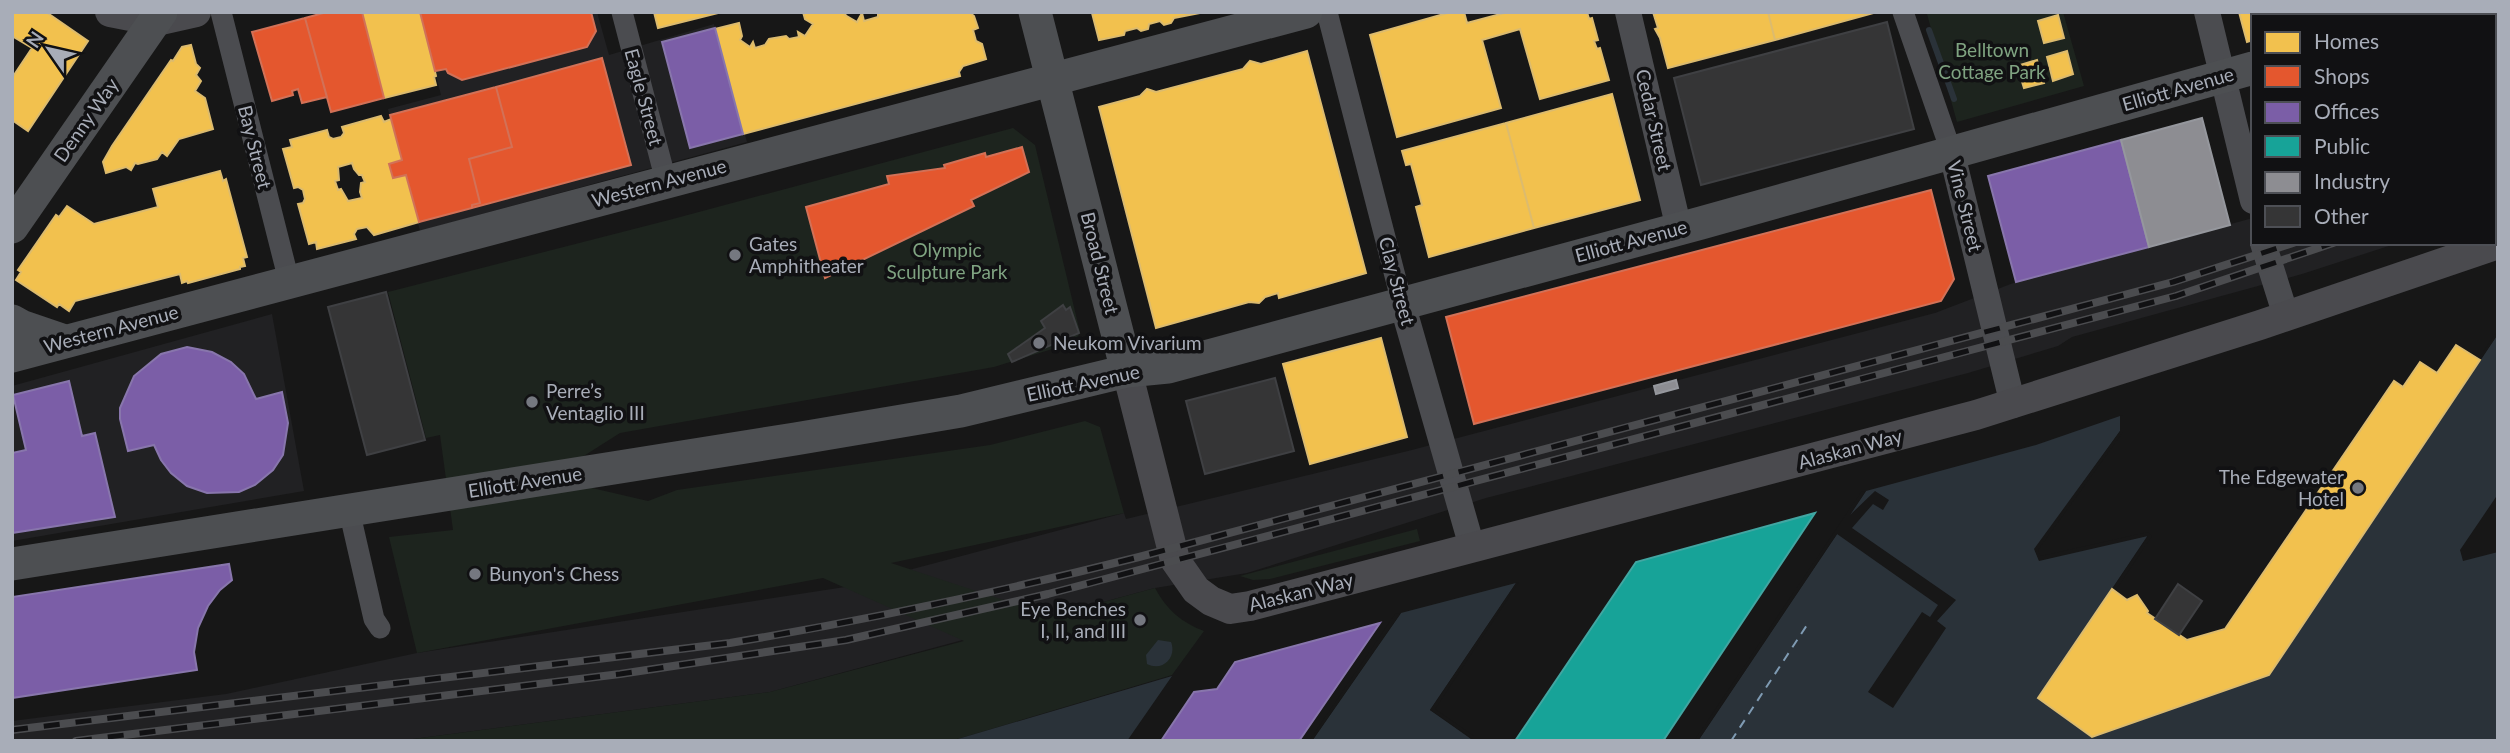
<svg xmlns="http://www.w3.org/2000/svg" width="2510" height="753" font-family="Lato,sans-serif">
<rect width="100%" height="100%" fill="#171717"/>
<path fill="#212123" d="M420,12h177l12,43 105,-31 33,118 -327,89 -32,-122 53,-14z
M2253,218v25h145l-96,31 -230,63 -14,9 -90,27 -482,125 -239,75 -92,15 -385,104 -372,49h-386v-20l214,-27 191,-41 428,-66 279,-74 2,6 282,-68 527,-138 81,-31z
M272,314l32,177 -292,50v-155z"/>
<path fill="#1d241e" d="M1934,12h129l21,74 -127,36 -30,-108z
M1013,128l22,17 45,187 -5,10 -81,25 -374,66 -71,45 99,23 29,-11 313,-45 95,-24 15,6 24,86 -233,50 161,53 103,-28c11,21 27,35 49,43l-32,44 -221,66h-553l372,-49 194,-51 -141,-63 -406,75 -28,-116 64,-7 -13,-95 -14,3 -38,-146 281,-72z
M1417,529l3,12 -150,38 -17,1 -13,-4z"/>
<path fill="#2a3239" d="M2498,334v160l-38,56 3,11 35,-9v189h-800l168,-250 170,-46 84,-29v15l-85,119 4,10 109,-25 -110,164 231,-24z
M1516,583l-86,127 41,29 -1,2h-158l89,-128z
M1158,640l13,2c6,15 -8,30 -24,22l-1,-9z
M1172,676l-45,65h-176z"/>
<path fill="#171717" d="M2498,330v4l-229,341 -177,62 -54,-39 110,-162 -109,25 -5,-12 86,-118v-15l3,-1v17l-85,118 3,6 107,-24 4,4 -109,162 223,-26z
M1866,491l-16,24 25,-24 14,9 -6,10 -10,-6 -21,24 104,72 -19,21 9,7 -53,80 -25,-16 54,-80 8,5 8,-12 -101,-71 -139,207h-4l167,-249z
M1519,582l-84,127 39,27v5h-4l1,-3 -41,-28 86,-127z
M1401,613l-89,128h-3l86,-127z"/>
<path fill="#f2c14e" stroke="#dcbb6e" stroke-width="2" fill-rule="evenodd" d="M12,12h34l42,29 -60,90 -16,-11v-42l20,-30 -20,-12z
M362,12h58l16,64 -2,1 2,8 -52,13z
M654,12h68l-64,16z
M803,12h44l-2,3 12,7 5,-9 2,8 14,-4v-5h91l5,4 4,12 -5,2 3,11 6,3 4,15 -23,7 -4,6 1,4 -217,58 -28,-105 24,-6 3,13 -2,4 10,7 3,-5 2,6 10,-3 4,-6 17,-3 3,3 10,-2 -1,-5 7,4 8,-12 -8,-5z
M1205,12l-31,6 -3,5 -7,2 -4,-4 -11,3 -1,5 -7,2 -4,-3 -12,3 -1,4 -25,5 -7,-27z
M1451,12h13l3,11 41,-11h79l2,7 3,-1 6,22 -4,1 3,8 3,-1 9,32 -69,19 -20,-70 -38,11 19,68 -104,29 -27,-102z
M1653,12h115l7,28 -107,28 -8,-30 -5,-9 3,-1z
M1768,12h109l-102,28z
M2239,12h119l-13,4h-92v24l-6,2z
M2058,15l6,23 -20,5 -6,-22z
M191,45l5,19 4,4 -4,7 5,6 -6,10 10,7 8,31 -34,10 -12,17 -5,-4 -5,7 -19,5 -3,-1 -4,7 -5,-3 -20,6 -3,-11 9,-16 59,-86 2,1 9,-14z
M1307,51l59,222 -87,25 -1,-5 -13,4 -6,6 -10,-1 -93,26 -57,-221 41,-11 7,-7 9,3 87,-23 7,-8 11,3z
M2067,51l6,23 -20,7 -6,-24z
M2037,60l7,23 -20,5 -7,-22z
M1612,94l28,106 -106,28 -28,-105z
M381,116l3,6 7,-3 11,41 -13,4 4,14 13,-3 13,47 -45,13 -7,-8 -10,2 -3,5 2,5 -39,10 -1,-7 -7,2 -11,-40 5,-1 2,-4 -2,-9 -5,-3 -4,1 -11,-39 9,-2 -2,-7 37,-10 2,7 4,2 8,-2 3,-4 -2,-6zM352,163l2,6 5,6h3l3,7 -4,1 -1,9 2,6 -14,3 -7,-12 -3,1 -3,-9 4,-1 -1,-13z
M1506,123l28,105 -105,29 -13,-50 6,-2 -11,-41 -5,1 -4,-14z
M220,171l3,10 3,-2 21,78 -4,1 2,8 -5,1v2l-52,14 -1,-2 -5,2 -2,-9 -105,27 -6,10 -10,-7 -2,3 -41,-27 5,-8 -3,-2 38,-55 3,2 8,-11 27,18 64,-17 -5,-18z
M1381,338l26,99 -97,27 -27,-100z
M2456,345l24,15 -211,315 -177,62 -54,-39 74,-109 15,11 10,-5 11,16 -1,2 40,27 38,-11 169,-248 9,6 17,-25 17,11z"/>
<path fill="#e4572e" stroke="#d27157" stroke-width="2" d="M327,12h35l22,86 -53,14 -26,-94z
M420,12h171l5,19 -9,16 -125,33 -14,-7 -2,-4 -11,2z
M305,18l22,79 -25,6 -4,-14 -6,2 1,4 -21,6 -20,-69z
M602,58l29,107 -159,43v-3l8,-2 -11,-44 43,-12 -16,-60z
M496,87l16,60 -43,12 11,44 -8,2v3l-53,14 -13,-47 -13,3 -4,-14 13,-4 -12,-45z
M1022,147l7,25 -58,28 3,6 -149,72 -19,-71 83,-23 -2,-8 58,-8 -1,-3 41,-12 1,4z
M1931,190l23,89 -13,22 -467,123 -28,-107z"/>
<path fill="#7b5ea7" stroke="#8876ac" stroke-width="2" d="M715,28l28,106 -53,14 -28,-106z
M2494,56h4v96l-4,1z
M2121,140l28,107 -133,35 -28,-106z
M187,347l25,5 19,10 13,12 12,25 26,-7 6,31 -5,32 -10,15 -18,15 -16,7 -32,1 -20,-7 -16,-13 -10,-13 -7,-15 -26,6 -8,-32v-11l14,-32 27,-22z
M69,381l13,55 13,-3 20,84 -103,16v-80l14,-3 -13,-55z
M229,564l3,16 -12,10 -12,16 -10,22 -4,24 3,18 -185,28v-101z
M1380,623l-81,118h-138l33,-49 23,-3 18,-27z"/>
<path fill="#17a398" stroke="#42a6a2" stroke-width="2" d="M1815,513l-152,228h-148l121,-179z"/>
<path fill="#8d8d92" stroke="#95979d" stroke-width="2" d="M2202,118l28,107 -81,22 -28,-107z
M1676,380l2,8 -22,6 -2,-8z"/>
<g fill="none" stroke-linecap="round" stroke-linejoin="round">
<path stroke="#2a3239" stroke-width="6" d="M1929,30l25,69"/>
<path stroke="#7f9bb3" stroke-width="2" stroke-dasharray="9 7" stroke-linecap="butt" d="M1731,741l76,-116"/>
</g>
<path fill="#353536" stroke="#3f4043" stroke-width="2" d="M1887,22l27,107 -213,56 -27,-107z
M386,292l39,148 -58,15 -39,-148z
M1063,305l3,5 4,-3 9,26 -67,29 -4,-8 37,-26 -4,-7z
M1275,378l19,73 -89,23 -19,-73z
M2178,584l24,17 -23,34 -24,-16z"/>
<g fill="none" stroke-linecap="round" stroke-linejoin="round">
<path stroke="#4b4c50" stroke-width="21" d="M221,12l68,269
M622,12l44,169
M1327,12l75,291
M1903,12l49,142
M349,510l25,109 6,9"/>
<path stroke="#4b4c50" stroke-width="26" d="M1628,12l51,217
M2207,12l46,189
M1952,154l61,251
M2263,243l23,73
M1402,303l70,244"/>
<path stroke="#4a4a4e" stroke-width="30" d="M110,12l46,9 40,-9
M1127,371l48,189 21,30 15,11 19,8 20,-3 726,-191 284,-90 238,-81"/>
<path stroke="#4d4f52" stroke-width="33" d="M1035,12l92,359
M2453,16l13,-4
M12,227l149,-215
M12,321l9,5 44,15
M12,356l1294,-344
M12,564l783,-125 166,-28 166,-40 41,-4 533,-144 552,-155"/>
<defs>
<path id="rail" d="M2494,177l4,-1
M2494,190l4,-1
M12,730l718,-87c137,-23 274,-52 409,-86l1034,-275 120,-39
M76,741l544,-67 226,-34 202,-46 923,-244 205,-54 157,-53"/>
</defs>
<use href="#rail" stroke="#4b4c4f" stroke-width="8"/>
<use href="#rail" stroke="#111113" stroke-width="5" stroke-dasharray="16" stroke-linecap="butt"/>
</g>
<g fill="#757880" stroke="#111113" stroke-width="2.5">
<circle cx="735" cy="255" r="7"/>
<circle cx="1039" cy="343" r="7"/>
<circle cx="532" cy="402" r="7"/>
<circle cx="2358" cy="488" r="7"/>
<circle cx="475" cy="574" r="7"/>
<circle cx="1140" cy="620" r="7"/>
</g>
<g text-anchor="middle" stroke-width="7" stroke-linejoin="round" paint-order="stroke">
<g font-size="19" fill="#7fa381" stroke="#111113">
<text x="1992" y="57">Belltown<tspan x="1992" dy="22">Cottage Park</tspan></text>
<text x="947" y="257">Olympic<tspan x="947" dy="22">Sculpture Park</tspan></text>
</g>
<g font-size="19" fill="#a8adb8" stroke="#111113">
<text transform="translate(2178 89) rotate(-16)" y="7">Elliott Avenue</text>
<text transform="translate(644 97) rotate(75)" y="7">Eagle Street</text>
<text transform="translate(86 120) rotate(-55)" y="7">Denny Way</text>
<text transform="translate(1654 120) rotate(77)" y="7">Cedar Street</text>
<text transform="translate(255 147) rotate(76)" y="7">Bay Street</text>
<text transform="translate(659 183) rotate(-15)" y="7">Western Avenue</text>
<text transform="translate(1965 206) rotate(76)" y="7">Vine Street</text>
<text transform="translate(1631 241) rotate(-15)" y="7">Elliott Avenue</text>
<text transform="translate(1100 263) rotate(76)" y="7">Broad Street</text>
<text transform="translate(1397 281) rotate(75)" y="7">Clay Street</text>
<text transform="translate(111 329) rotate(-15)" y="7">Western Avenue</text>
<text transform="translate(1083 383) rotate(-12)" y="7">Elliott Avenue</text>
<text transform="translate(1850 449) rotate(-15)" y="7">Alaskan Way</text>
<text transform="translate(525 482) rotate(-9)" y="7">Elliott Avenue</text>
<text transform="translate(1301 592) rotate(-14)" y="7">Alaskan Way</text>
</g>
<g font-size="19" fill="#a8adb8" stroke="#111113" text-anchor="start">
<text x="749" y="251">Gates<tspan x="749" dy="22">Amphitheater</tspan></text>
<text x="1053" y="350">Neukom Vivarium</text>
<text x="546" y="398">Perre’s<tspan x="546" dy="22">Ventaglio III</tspan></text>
<text x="2344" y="484" text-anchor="end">The Edgewater<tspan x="2344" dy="22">Hotel</tspan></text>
<text x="489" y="581">Bunyon's Chess</text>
<text x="1126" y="616" text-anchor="end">Eye Benches<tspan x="1126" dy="22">I, II, and III</tspan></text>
</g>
</g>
<rect width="2510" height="753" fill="none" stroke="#a8adb8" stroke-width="28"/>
<rect x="2251" y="14" width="245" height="231" fill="#111113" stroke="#4d4f55" stroke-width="2"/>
<rect x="2265" y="32" width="35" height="21" fill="#f2c14e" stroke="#4d4f55" stroke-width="2"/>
<text x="2314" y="49" font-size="21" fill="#a8adb8">Homes</text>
<rect x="2265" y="66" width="35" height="21" fill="#e4572e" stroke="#4d4f55" stroke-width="2"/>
<text x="2314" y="84" font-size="21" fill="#a8adb8">Shops</text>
<rect x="2265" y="102" width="35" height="21" fill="#7b5ea7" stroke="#4d4f55" stroke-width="2"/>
<text x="2314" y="119" font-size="21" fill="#a8adb8">Offices</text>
<rect x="2265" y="136" width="35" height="21" fill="#17a398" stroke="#4d4f55" stroke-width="2"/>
<text x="2314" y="154" font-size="21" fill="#a8adb8">Public</text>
<rect x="2265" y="172" width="35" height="21" fill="#8d8d92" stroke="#4d4f55" stroke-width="2"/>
<text x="2314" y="189" font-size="21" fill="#a8adb8">Industry</text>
<rect x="2265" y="206" width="35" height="21" fill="#353536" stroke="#4d4f55" stroke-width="2"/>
<text x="2314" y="224" font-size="21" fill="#a8adb8">Other</text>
<g transform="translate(49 49) rotate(304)" stroke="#111113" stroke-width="5" paint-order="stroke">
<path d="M0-5L12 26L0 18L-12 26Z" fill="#a8adb8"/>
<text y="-10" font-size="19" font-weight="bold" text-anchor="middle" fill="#a8adb8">N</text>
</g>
</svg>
